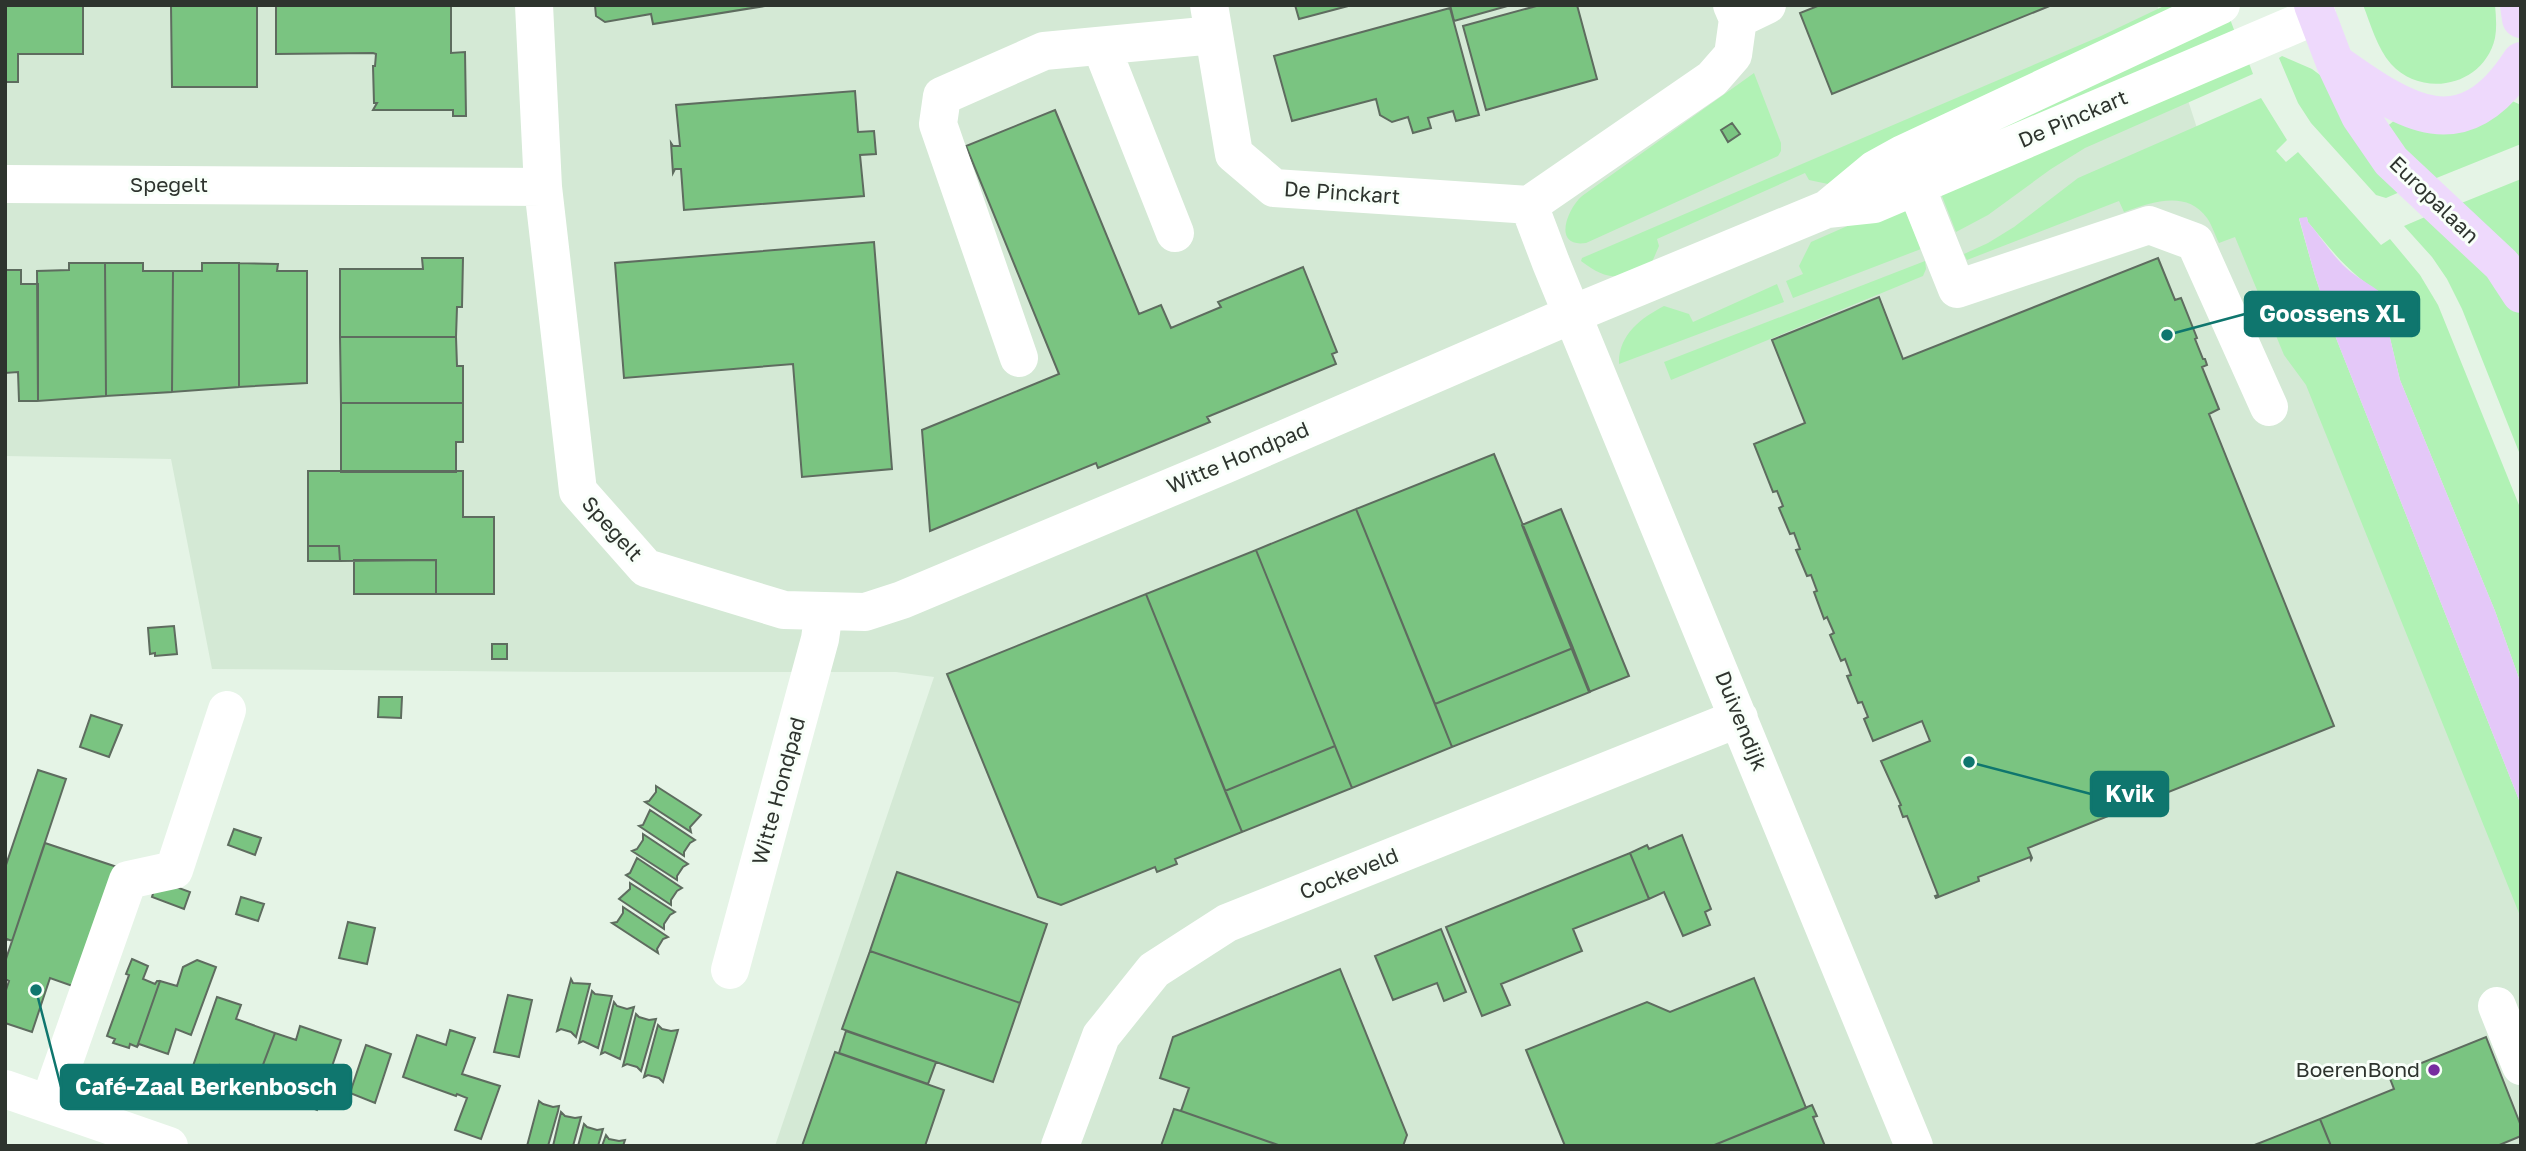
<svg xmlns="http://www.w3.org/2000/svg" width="2526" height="1151" font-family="'Golos Text',sans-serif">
<rect width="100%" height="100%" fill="#e5f4e6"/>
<path fill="#d4e9d5" d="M5,5h2152l52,160 209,417 103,301v263h-1746l159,-469 -38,-5h-317l-367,-3 -41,-210 -166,-3z"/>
<path fill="#b1f2b5" d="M2166,5h31l-369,179 -19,-4 -4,-7 -148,66 2,7 -10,23c-30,10 -42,12 -68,-8l1,-3 519,-222z
M2363,5h132c1,11 2,22 0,33 -11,48 -72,61 -104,26 -14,-16 -20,-39 -28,-59z
M2230,19l6,16 -244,104 -9,-11z
M2282,56l30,13 16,12 74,110 -16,7 -10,-3 -65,-72 -13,-20 -19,-45z
M2247,58l6,16 -168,74 -34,21 -63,46 -32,17 -18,-46z
M1754,73l27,70v8l-3,5 -192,87c-34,5 -19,-34 -4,-47z
M2261,98l26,42 -11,11 10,11 12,-10 83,93 9,-6 30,36 18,30 83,205v174l-26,-73 -95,-231 -15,-63 2,-21c-34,-17 -55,-45 -79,-74l-1,-4 -8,1 16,57 21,62 185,467v113l-215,-533 -22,-30 -49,-118 -16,6c-4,-8 -7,-18 -12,-25 -21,-29 -56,-15 -83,-6l-5,-11 -152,59 -3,-6 24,-11 26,-16 64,-49z
M2510,100l11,5v39l-92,37 -45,-52 12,-10z
M2521,179v93l-62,-68z
M1902,202l19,47 -128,49 -7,-17 17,-7 -4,-8 12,-24z
M2432,214l89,99v144l-59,-148 -15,-30 -15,-22 -28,-31z
M1925,261l1,8 -3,7 -252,104 -7,-18z
M1777,284l7,18 -165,62c-1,-29 22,-46 45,-58l25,8 4,8z"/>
<path fill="#e4c8f8" d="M2307,217l1,5c12,14 22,30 35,43 15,15 40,25 51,40l-9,12 15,63 95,231 26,73v121l-185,-467 -21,-62 -16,-58z"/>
<path fill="#7ac481" stroke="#5e6c5f" stroke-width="2" d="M5,5h78v49h-65v28h-13z
M171,5h86v82h-85z
M276,5h175v48l14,-1 1,64h-13v-6h-80l4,-7h-3l-1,-37h2l1,-12 -3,-1 -97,1z
M595,5h176l-118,19 -2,-10 -46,8 -9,-6z
M1295,5h57l-53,14z
M1450,5h61l-57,16z
M1540,5h37l20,74 -111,31 -23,-84z
M1820,5h232l-220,89 -32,-81z
M1450,8l29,107 -23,6 -3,-10 -25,7 3,10 -18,5 -5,-16 -16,5 -12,-7 -4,-16 -84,22 -18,-65z
M855,91l3,41 16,-1 2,23 -16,1 4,41 -180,14 -3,-41h-6l-2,4 -2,-30 2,3h7l-4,-41z
M1055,110l84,204 22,-9 10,23 50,-21 -3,-5 85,-35 34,85 -5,2 4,10 -129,53 3,5 -112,46 -2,-5 -166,68 -8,-101 137,-56 -93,-228z
M1732,123l8,11 -12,8 -7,-12z
M874,242l18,227 -90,8 -9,-113 -169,14 -9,-115z
M422,258h41l-1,49h-5l-1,30h-116v-68h83z
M2158,258l17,42 6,-2 16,40 -2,1 8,20h2l2,6 -5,2 17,42 -10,5 125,312 -306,122 4,10 -1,2 -1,-3 -52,20 1,4 -43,17 -1,-2 3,-1 -31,-79 -4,1 -4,-11 2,-1 -20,-44 49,-20 -8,-20 -49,20 -9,-22 4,-2 -6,-15 -4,1 -11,-27 4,-1 -6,-16 -4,2 -11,-26 4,-2 -7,-16 -3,2 -10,-27 3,-1 -6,-16 -4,1 -11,-26 4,-1 -6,-16 -4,1 -11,-26 4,-2 -6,-15 -4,1 -19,-48 51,-21 -33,-83 107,-43 24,62z
M69,263h36l1,133 -68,5 -1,-130 32,-1z
M105,263h38v8h30l-1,121 -66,4z
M202,263h37v124l-67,5 1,-121h29z
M239,263l39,1 -1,7h30v112l-68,4z
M5,270h16v14h17v117h-19l-1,-29 -13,1z
M340,337h116l1,29h6v37h-122z
M341,403h122v39h-7v30h-115z
M1494,454l79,194 -138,56 -79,-195z
M308,471h155v46h31v77h-58v-34l-96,1 -1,-15h-31z
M1356,509l96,238 -100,41 -96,-238z
M1561,509l68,167 -40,16 -67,-167z
M308,546h31l1,15h-32z
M1256,550l79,196 -110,45 -79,-197z
M354,560h82v34h-82z
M1146,594l96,238 -67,27 2,5 -20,8 -2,-5 -94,38 -23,-8 -91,-223z
M174,626l3,28 -22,2v-3l-5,1 -2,-26z
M492,644h15v15h-15z
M1573,648l17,44 -138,55 -17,-43z
M379,697h23l-1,21 -23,-1z
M91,715l31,10 -13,32 -29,-10z
M1335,746l17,42 -110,44 -17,-41z
M38,770l28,9 -54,162 -5,-2 -2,4v-75z
M656,786l45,29 -11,12 1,5 -46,-30 4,-1 7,-9z
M650,810l45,30 -5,3 -6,9v4l-45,-30 4,-1z
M234,829l27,9 -6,17 -27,-10z
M643,834l45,30 -5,3 -6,9v4l-45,-29 5,-2 6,-9z
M1682,835l29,74 -6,3 5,13 -27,11 -19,-44 -15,7 -19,-46 17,-8 2,4z
M45,843l72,24 -36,122 -31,-11 -18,54 -27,-9v-30l4,-12 -4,-2v-17z
M1630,853l19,46 -76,30 9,22 -81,33 9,21 -28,11 -36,-89z
M637,858l45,30 -5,3 -6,9v5l-45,-30 4,-2z
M897,872l150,52 -27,79 -150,-52z
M157,880l33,12 -6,17 -32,-12z
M630,883l45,29 -5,3 -6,9v5l-45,-30 11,-10z
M241,897l23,7 -6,17 -22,-7z
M623,907l45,30 -5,2 -6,10 1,4 -46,-30 5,-1 6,-9z
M348,922l27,6 -8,36 -28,-6z
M1441,929l25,63 -22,9 -7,-18 -44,17 -18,-44z
M870,951l150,52 -27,79 -151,-53z
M132,959l16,7 -5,13 12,5 2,-3h3l-23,66 -7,-3 -1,4 -16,-5 2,-4 -8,-3 22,-61 -3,-1z
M197,960l19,7 -25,68 -15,-6 -8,25 -29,-10 -2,3 23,-66 17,5 6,-19z
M1340,969l67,166 -4,11h-122l-100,-35 8,-23 -29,-10 13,-41z
M1754,978l52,130 -94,38h-147l-39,-96 121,-48 23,10z
M571,979l2,4 17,1 -14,53 -5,-5 -10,-3 -4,2z
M592,991l3,3 17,2 -14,52 -15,-7 -4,2z
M508,995l24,5 -13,57 -25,-5z
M217,997l24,8 -5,14 39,14 -17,45 -38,-13 -4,10 -23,-9z
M614,1002l3,4 10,3 7,-2 -14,52 -15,-7 -4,2z
M636,1014l3,3 10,3 7,-1 -15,52 -4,-4 -10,-3 -4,2z
M658,1025l4,4 9,2 7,-1 -15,52 -4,-4 -11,-3 -4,2z
M300,1026l41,14 -24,70 -23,-9 3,-9 -39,-14 17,-45 21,7z
M450,1030l25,8 -13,36 38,12 -19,53 -26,-9 12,-32 -10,-4 -1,2 -53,-19 14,-42 29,10z
M846,1031l90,31 -8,22 -89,-31z
M2486,1037l35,89v10l-24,10h-166l-11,-27 74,-30 -5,-13z
M366,1045l25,9 -16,49 -25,-10z
M835,1052l109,38 -19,56h-123z
M539,1101l4,3 10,3 6,-1 -1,5 -10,35h-21z
M1812,1105l5,11 -4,1 12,29h-113z
M1174,1109l7,2 100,35h-120z
M561,1112l4,4 10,2 6,-1 -8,29h-20z
M2320,1119l11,27h-79z
M584,1124l3,3 10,3 6,-1 -5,17h-20z
M606,1135l3,4 10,2 6,-1 -2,6h-21z"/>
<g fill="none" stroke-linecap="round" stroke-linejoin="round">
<path stroke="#fff" stroke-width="38" d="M534,5l9,182 35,304 68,77 138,42 81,2 37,-12 322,-135 349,-151 254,-105 47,-39 29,-16 318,-149
M1209,5l25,149 40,34 255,17 22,58 363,883
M1738,19l29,-14
M1101,46l74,187
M1903,154l54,135 192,-64 46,17 74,165
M5,184l538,3
M1529,205l183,-126 21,-24 5,-36 -6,-14
M1827,209l47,-5 443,-189
M1019,358l-81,-234 4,-28 102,-45 170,-16
M730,970l90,-331 4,-28
M2497,1006l24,60
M5,1089l164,57
M49,1104l79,-224 46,-10 53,-160
M1060,1146l41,-110 53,-66 73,-47 512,-205"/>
<path stroke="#eed9fc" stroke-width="38" d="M2313,5l22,58 25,53 31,45 111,104 19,29
M2519,5l2,14
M2337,64c69,49 126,87 184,-3"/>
</g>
<circle fill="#772c9f" stroke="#f8fff9" stroke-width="2.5" cx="2434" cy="1070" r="7"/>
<g text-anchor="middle" stroke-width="6" stroke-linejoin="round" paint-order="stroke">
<g font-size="21" fill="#2e342e" stroke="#f8fff9">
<text transform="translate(2073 119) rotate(-23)" y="7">De Pinckart</text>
<text x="169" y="192">Spegelt</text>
<text transform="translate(1342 193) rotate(4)" y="7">De Pinckart</text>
<text transform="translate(2434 200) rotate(44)" y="7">Europalaan</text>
<text transform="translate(1238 458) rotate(-23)" y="7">Witte Hondpad</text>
<text transform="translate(612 529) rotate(48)" y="7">Spegelt</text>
<text transform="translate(1741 721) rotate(68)" y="7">Duivendijk</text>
<text transform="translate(779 791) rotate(-75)" y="7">Witte Hondpad</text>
<text transform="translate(1349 874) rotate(-22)" y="7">Cockeveld</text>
</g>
<g font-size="21" fill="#2e342e" stroke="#f8fff9" text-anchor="end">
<text x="2420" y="1077">BoerenBond</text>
</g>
</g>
<path fill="none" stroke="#0f766e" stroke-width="2.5" d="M2167 335L2245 314M1969 762L2091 794M36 990L61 1087"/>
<g fill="#0f766e" stroke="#f8fff9" stroke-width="2.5">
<circle cx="2167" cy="335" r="7"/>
<circle cx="1969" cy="762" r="7"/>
<circle cx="36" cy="990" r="7"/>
</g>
<g fill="#0f766e" stroke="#0f766e" stroke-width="2.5">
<rect x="2245" y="292" width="174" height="44" rx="7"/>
<rect x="2091" y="772" width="77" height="44" rx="7"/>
<rect x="61" y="1065" width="290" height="44" rx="7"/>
</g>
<g font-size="23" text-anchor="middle" font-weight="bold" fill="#fff">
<text x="2332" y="322">Goossens XL</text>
<text x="2130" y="802">Kvik</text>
<text x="206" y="1095">Café-Zaal Berkenbosch</text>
</g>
<rect width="2526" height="1151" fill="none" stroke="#2e342e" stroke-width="14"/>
</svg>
